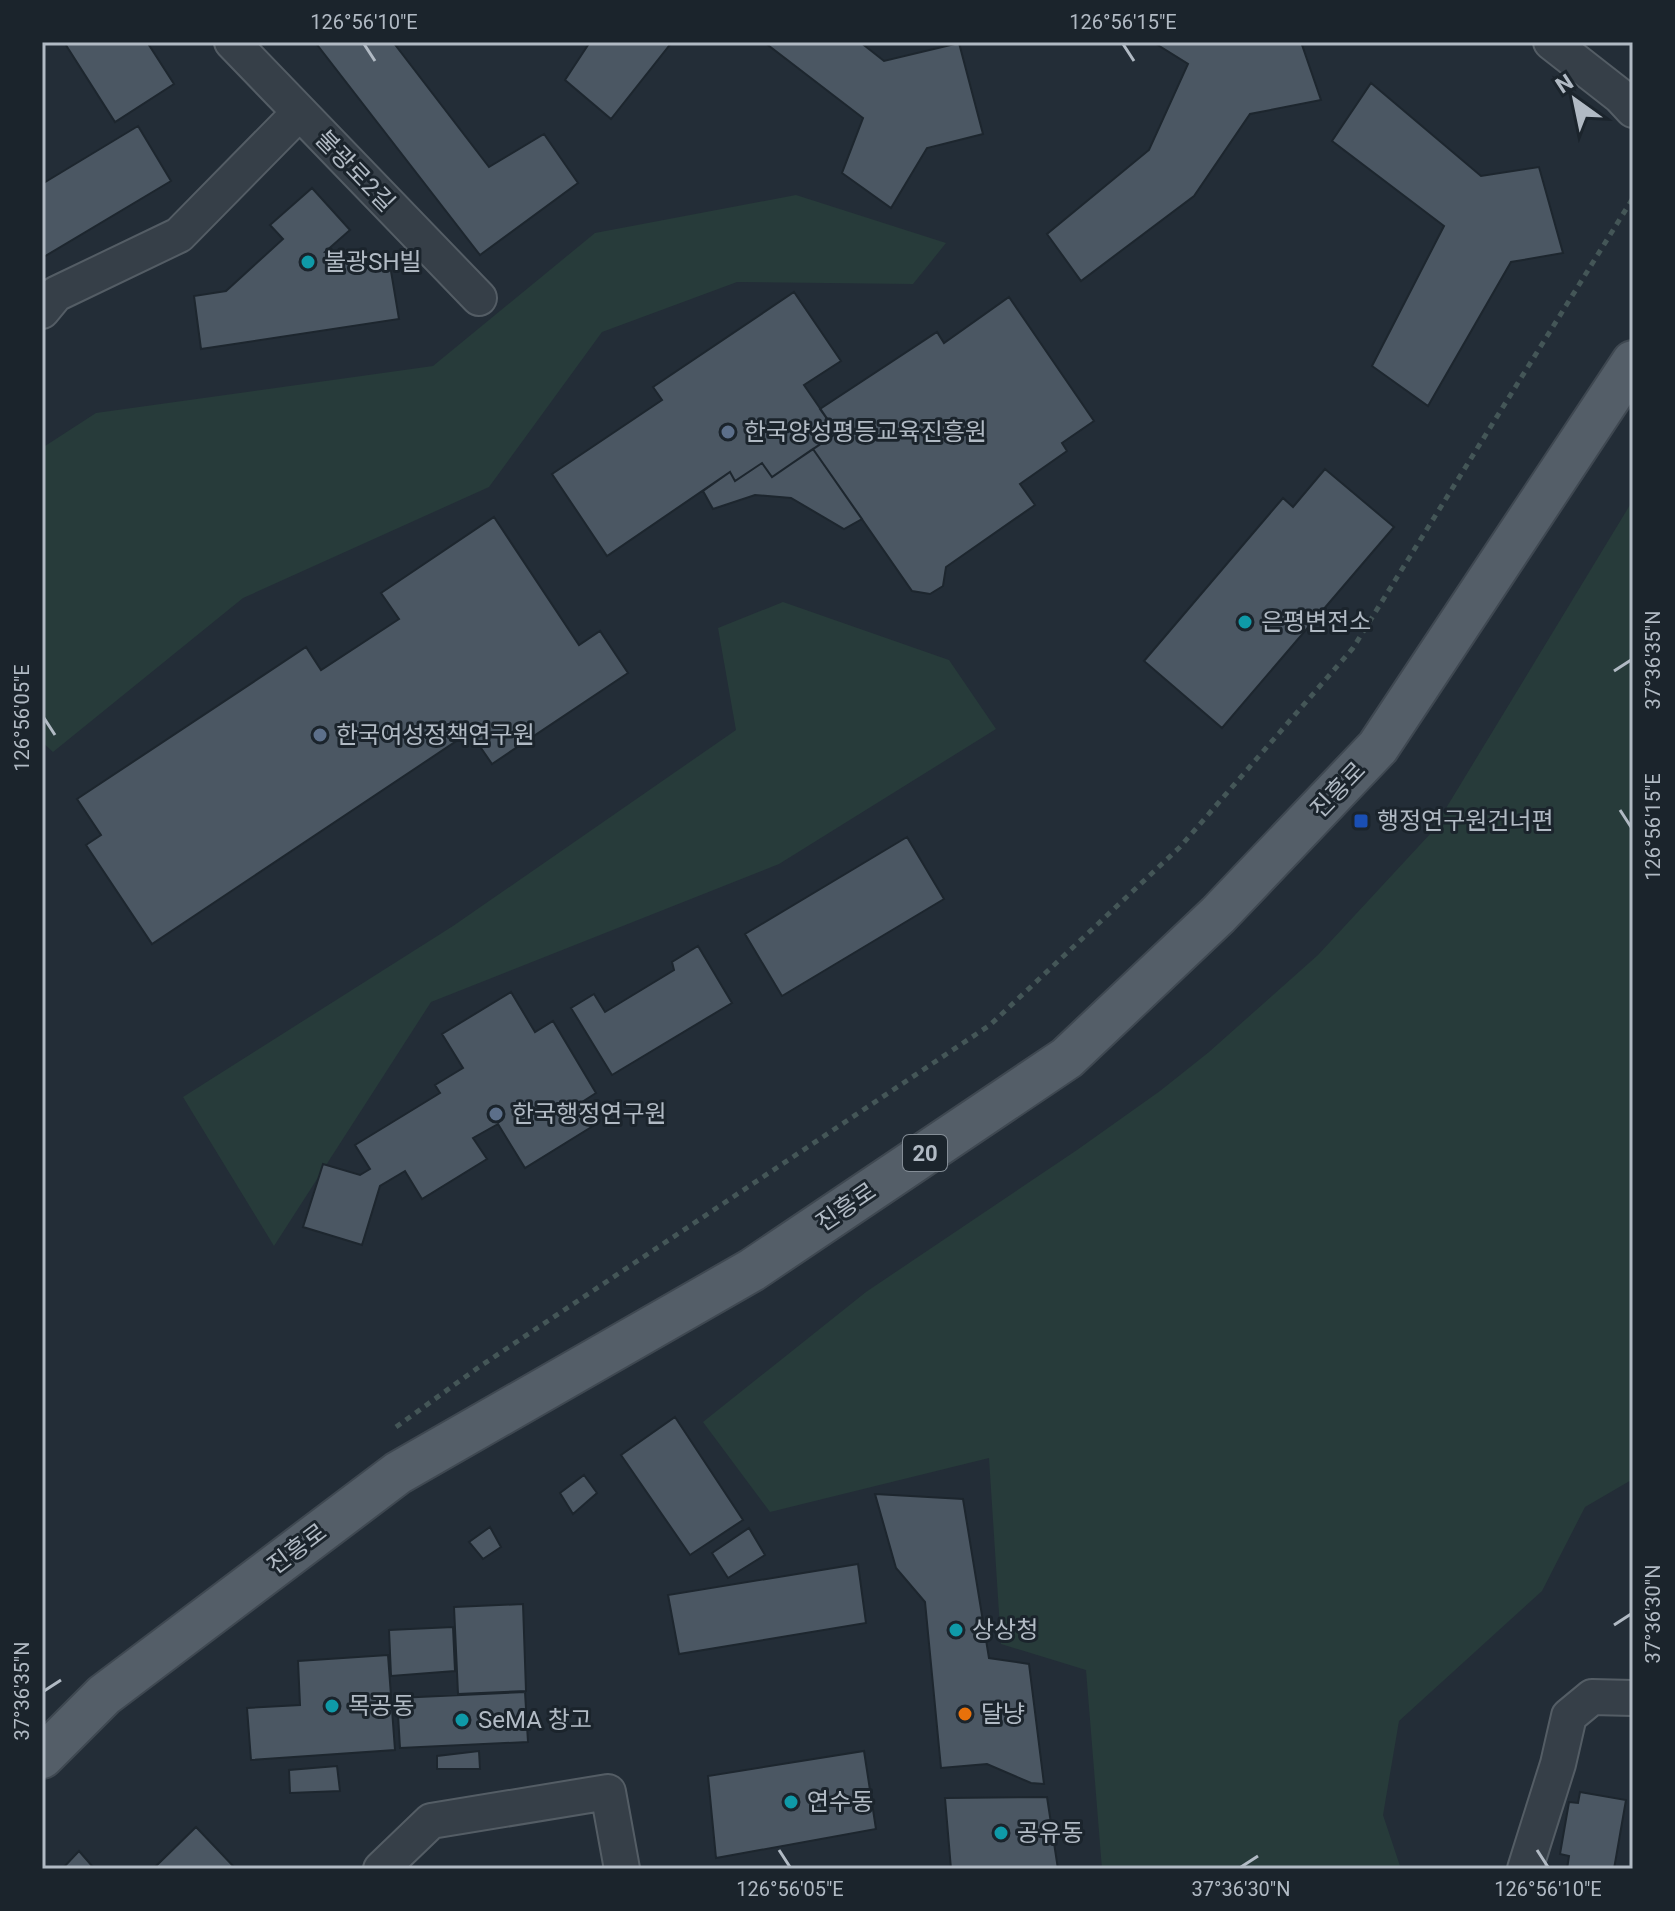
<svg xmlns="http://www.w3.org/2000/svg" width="1675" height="1911" font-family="Roboto,'Noto Sans KR',sans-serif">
<rect width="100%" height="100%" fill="#232d37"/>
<path fill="#273b3a" d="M796,195l150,48 -33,41 -176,-2 -135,50 -113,155 -246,111 -190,154 -11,-10v-294l54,-35 337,-47 162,-133z
M1633,500v979l-48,28 -43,84 -143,130 -16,94 18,54h-299l-16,-199 -85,-26 -12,-186 -219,54 -67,-90 163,-130 211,-142 83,-59 49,-39 109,-97 113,-122z
M783,602l166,58 47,69 -217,135 -348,138 -157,244 -91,-149 270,-171 283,-196 -18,-102z"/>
<path fill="#4b5763" stroke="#1d262e" stroke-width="2" d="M64,42h83l27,42 -59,38z
M315,42h78l96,125 55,-33 34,49 -98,72z
M590,42h82l-61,77 -46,-39z
M764,42h96l24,19 75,-18 24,91 -56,14 -36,60 -49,-35 21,-55z
M1153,42h148l20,58 -71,14 -56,82 -113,85 -34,-47 102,-84 39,-86z
M1371,83l110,93 58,-9 24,86 -52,9 -83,144 -56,-40 72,-140 -112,-85z
M138,126l33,55 -129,77v-74z
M312,188l38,42 -25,22 66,19 8,48 -198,30 -7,-53 32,-5 57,-52 -13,-14z
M794,292l47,69 -37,24 33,48 -65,44 -10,-14 -27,18 -5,-9 -123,84 -55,-82 110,-74 -9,-13z
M1009,297l85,124 -32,22 5,8 -47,33 15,21 -89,62 -3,19 -13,8 -18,-3 -99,-142 24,-16 -17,-24 117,-77 7,11z
M813,449l49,70 -18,10 -53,-31 -36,-3 -42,14 -10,-18 27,-19 5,9 27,-18 10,14z
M1325,469l69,58 -172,201 -78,-67 139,-163 10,9z
M494,517l85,128 21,-14 28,42 -136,91 -22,-32 -318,212 -66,-99 15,-10 -24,-36 229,-152 15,23 78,-51 -18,-26z
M907,837l37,62 -162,97 -37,-62z
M698,946l34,57 -120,72 -41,-67 23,-14 11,18 69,-42 -2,-8z
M511,992l24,40 18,-11 43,72 -17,11 14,22 -68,42 -27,-44 -25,14 14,21 -65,40 -17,-28 -25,15 -18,59 -59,-18 20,-63 37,11 10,-6 -15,-24 85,-52 -5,-8 28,-17 -21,-34z
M675,1417l68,103 -53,35 -69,-100z
M584,1475l13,18 -24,21 -13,-21z
M875,1494l88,5 26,159 40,6 15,120 -13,-1 -44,-19 -46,4 -16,-166 -29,-34z
M490,1527l11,20 -18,12 -14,-17z
M749,1528l16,27 -37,23 -16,-25z
M858,1564l8,59 -187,31 -11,-59z
M523,1604l3,87 -68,3 -4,-87z
M453,1627l2,44 -64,5 -2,-46z
M388,1655l7,95 -144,10 -4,-52 53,-3 -2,-44z
M525,1692l3,50 -128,6 -3,-50z
M479,1751l1,18h-43v-13z
M864,1751l12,78 -160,29 -8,-82z
M337,1766l3,25 -50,2 -1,-23z
M1580,1792l46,8 -12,69h-47l2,-13 -9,-2 9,-52 9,1z
M1047,1797l11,72h-107l-6,-71z
M196,1827l40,42h-83z
M79,1851l14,16 -2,2h-29z"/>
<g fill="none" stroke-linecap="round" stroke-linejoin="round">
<defs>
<path id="minor" d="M232,42l247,256
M1551,42l69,54 13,14
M42,311l14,-17 123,-59 120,-122
M381,1869l50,-48 177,-29 14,77
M1525,1869l33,-105 11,-48 23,-19 41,1"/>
<path id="major" d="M42,1757l62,-62 294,-222 354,-203 315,-212 151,-143 160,-168 255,-385"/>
</defs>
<use href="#minor" stroke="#545d65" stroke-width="38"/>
<use href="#major" stroke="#3f4851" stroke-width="46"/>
<path stroke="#445657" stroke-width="5" stroke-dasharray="6 6" stroke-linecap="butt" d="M396,1427l83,-60 511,-342 190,-178 173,-199 280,-450"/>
<use href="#minor" stroke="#363f48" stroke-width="34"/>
<use href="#major" stroke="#545e68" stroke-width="42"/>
</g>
<path fill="none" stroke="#b1bac4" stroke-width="3" d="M364,44l11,17M1123,44l11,17M1614,671l17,-11M44,718l11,17M1620,810l11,17M1614,1625l17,-11M44,1691l17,-11M779,1850l11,17M1537,1850l11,17M1241,1867l17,-11"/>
<g fill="#0f9aa8" stroke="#1b242c" stroke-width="3">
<circle cx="308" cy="262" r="8"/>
<circle cx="1245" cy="622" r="8"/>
<circle cx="956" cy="1630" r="8"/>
<circle cx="332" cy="1706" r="8"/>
<circle cx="462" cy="1720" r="8"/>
<circle cx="791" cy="1802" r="8"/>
<circle cx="1001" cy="1833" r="8"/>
</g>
<g fill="#5c6f8a" stroke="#1b242c" stroke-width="3">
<circle cx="728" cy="432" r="8"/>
<circle cx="320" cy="735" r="8"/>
<circle cx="496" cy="1114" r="8"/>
</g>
<rect fill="#1a4fb4" stroke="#1b242c" stroke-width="3" x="1353" y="813" width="16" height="16" rx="4"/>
<circle fill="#e8710a" stroke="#1b242c" stroke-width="3" cx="965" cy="1714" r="8"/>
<g text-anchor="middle" stroke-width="6" stroke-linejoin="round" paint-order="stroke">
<rect fill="#1b242c" stroke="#848d96" stroke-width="2" x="903" y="1135" width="44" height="36" rx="6"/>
<g font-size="22" font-weight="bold" fill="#b1bac4">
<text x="925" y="1161">20</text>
</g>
<g font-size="24" fill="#b1bac4" stroke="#1b242c">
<text transform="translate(355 171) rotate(46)" y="8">불광로2길</text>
<text transform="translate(1338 790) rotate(-46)" y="8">진흥로</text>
<text transform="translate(846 1207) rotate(-34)" y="8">진흥로</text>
<text transform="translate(297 1549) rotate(-37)" y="8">진흥로</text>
</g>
<g font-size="24" fill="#b1bac4" stroke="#1b242c" text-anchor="start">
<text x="324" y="270">불광SH빌</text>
<text x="744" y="440">한국양성평등교육진흥원</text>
<text x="1261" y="630">은평변전소</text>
<text x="336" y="743">한국여성정책연구원</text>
<text x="1377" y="829">행정연구원건너편</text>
<text x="512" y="1122">한국행정연구원</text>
<text x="972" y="1638">상상청</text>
<text x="348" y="1714">목공동</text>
<text x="981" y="1722">달냥</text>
<text x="478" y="1728">SeMA 창고</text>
<text x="807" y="1810">연수동</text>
<text x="1017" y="1841">공유동</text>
</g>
</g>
<rect width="1675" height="1911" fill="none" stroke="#1b242c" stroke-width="88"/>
<g transform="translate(1575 100) rotate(327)" stroke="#1b242c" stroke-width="6" paint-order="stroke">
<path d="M0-6L14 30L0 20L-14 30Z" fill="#b1bac4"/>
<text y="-12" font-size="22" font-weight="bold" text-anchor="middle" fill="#b1bac4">N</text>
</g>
<rect x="44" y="44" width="1587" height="1823" fill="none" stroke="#b1bac4" stroke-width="3"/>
<g font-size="20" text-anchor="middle" fill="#b1bac4">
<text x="364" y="29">126°56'10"E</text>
<text x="1123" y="29">126°56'15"E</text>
<text transform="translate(1653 660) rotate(-90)" y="7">37°36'35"N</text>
<text transform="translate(22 718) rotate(-90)" y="7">126°56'05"E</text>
<text transform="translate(1653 827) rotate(-90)" y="7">126°56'15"E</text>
<text transform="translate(1653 1614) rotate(-90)" y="7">37°36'30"N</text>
<text transform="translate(22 1691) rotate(-90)" y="7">37°36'35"N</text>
<text x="790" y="1896">126°56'05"E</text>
<text x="1241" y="1896">37°36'30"N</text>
<text x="1548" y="1896">126°56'10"E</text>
</g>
</svg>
